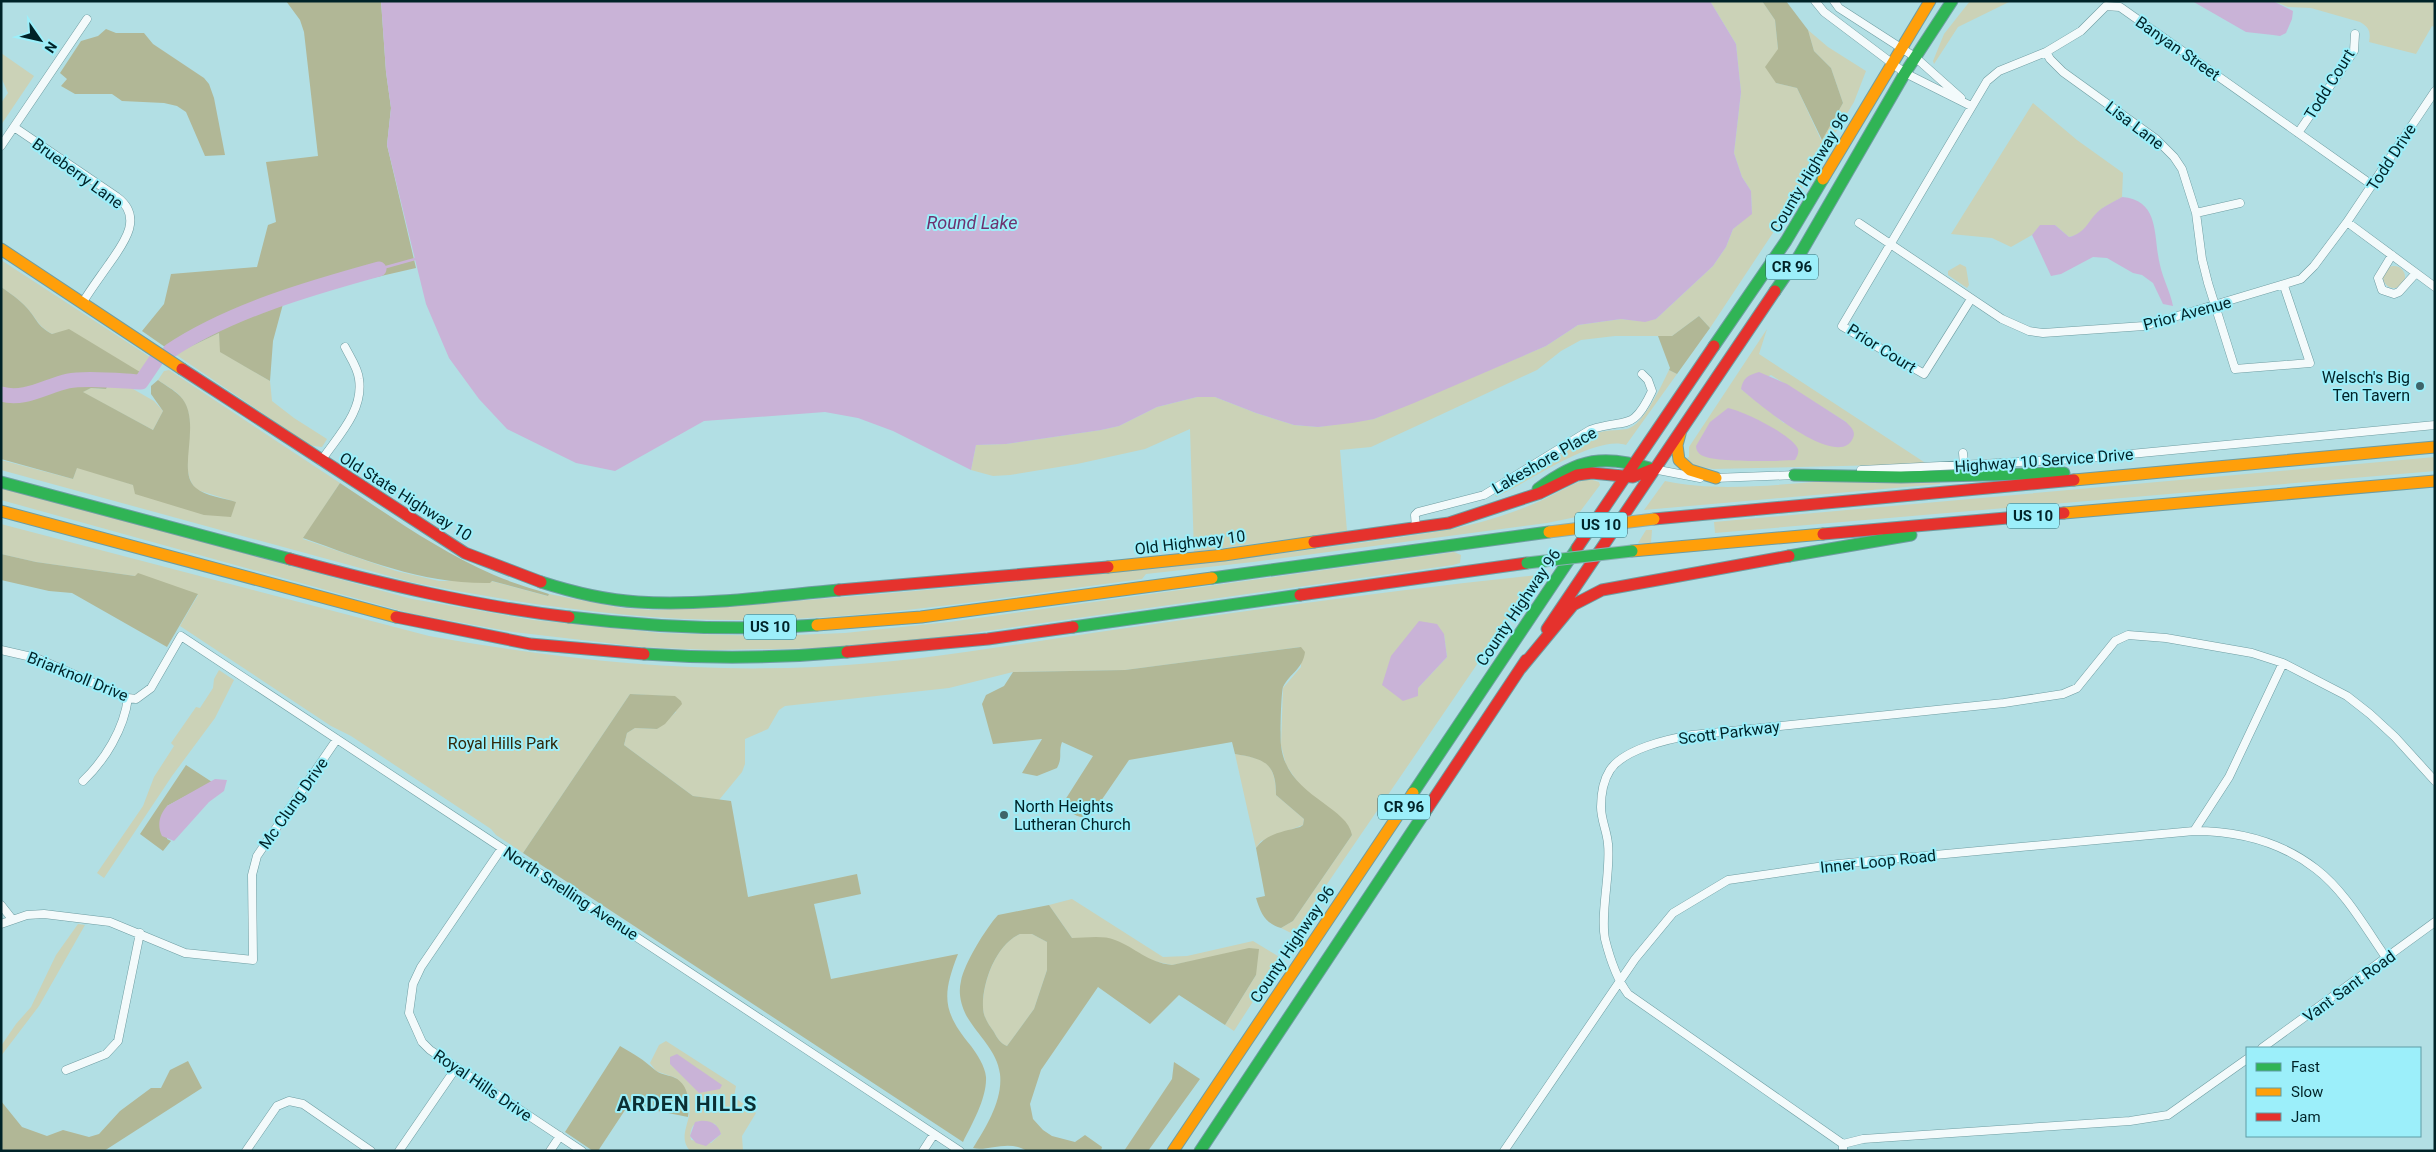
<svg xmlns="http://www.w3.org/2000/svg" width="2436" height="1152" font-family="Roboto,sans-serif">
<rect width="100%" height="100%" fill="#b2dfe4"/>
<path fill="#cbd2b7" fill-rule="evenodd" d="M1710,1h52l13,19 3,29 -2,34 21,5 24,52 22,-37 -12,-35 -17,-17 -6,-21 20,17 38,24 -12,31 -60,99 -84,127 -11,-12 -27,20h-57l-34,4 -20,11 -24,19 -99,46 -67,31 -31,3 7,81 -153,21 -4,-123 -45,20 -68,15 -67,11 -17,1 -22,-6 5,-25 30,-1 95,-14 18,-4 38,-19 40,-10h18l41,16 38,12 24,2 56,-8 172,-73 32,-21 43,-6 19,2 16,-2 57,-53 13,-19 7,-18 19,-16 -1,-22 -9,-14 -8,-24 7,-61 -5,-48z
M1970,1h41l-53,26 -24,37 -1,-3 11,-27z
M2273,1h155l7,2v24l-3,-1 -16,28 -47,-12c2,-10 0,-15 -9,-20l-49,-14 -23,-1z
M1,53l33,23 -33,49v-22l7,-10 -7,-16z
M2033,103l44,37 46,33 -1,24c-7,5 -18,9 -24,15 -10,11 -13,22 -29,25l-14,-12h-14l-9,10 -21,12 -19,-9 -41,-4z
M1,260l158,103c-2,11 -11,17 -22,16l-4,10 21,12 9,10 -10,19 -71,-38 9,-4 15,1 8,-15 23,5 -75,-47 -10,2c-14,-8 -15,-15 -25,-26 -7,-8 -17,-15 -26,-21z
M1960,264l6,3 3,18 -2,3 -19,-13v-4z
M2383 277a11 11 0 1 1 22 0a11 11 0 1 1-22 0Z
M1767,329l-8,25 168,110 -214,5 -22,-4 -4,-7 2,-1v-10zM1771,375l75,47 -62,1 -43,-34z
M219,333l2,19 49,29 2,20 22,17 33,21 -5,8 -9,-1 -8,-4 -130,-88z
M169,370l171,113 -37,56 93,32 43,10h52l56,15 2,-2 73,14 32,2 94,-5c229,-19 459,-38 687,-73 43,-7 89,-21 127,-42 11,-6 25,-14 37,-8l1,3 -24,32 -29,6 -294,39 -107,12 -4,5c-131,17 -262,40 -394,41 -113,1 -227,-16 -337,-38l-410,-112v-10l72,19 4,-12 57,18 102,17 -39,-12c-24,-25 7,-66 -17,-94 -5,-6 -15,-11 -22,-16l6,-9z
M1669,370l8,4 -51,71c-30,-11 -101,39 -130,52l-1,-2 98,-60c12,-6 22,-4 34,-6 17,-4 34,-43 42,-59z
M2435,457v14l-720,62 -1,-11z
M1940,480v4l-296,26 21,-29c51,11 108,4 160,0 38,-2 77,-1 115,-1z
M1,487l411,112 121,21 128,13 107,3 77,-3 104,-11 505,-70 7,3 -1,8 -7,2 -502,71 -123,12 -116,2 -70,-3 -129,-15 -104,-19 -408,-113z
M1,524l428,112c127,23 256,37 386,31 95,-4 189,-21 284,-35 146,-21 292,-42 439,-57l-245,359 -12,-6 12,-7 59,-86 -51,-48 -15,-22 -5,-20 2,-57 18,-21 -1,-20 -175,23 -112,2 -64,16 -164,18 -6,4 -11,19 -23,10v25l-3,8 -23,28 -26,-4 -69,-51 3,-12 8,-5 22,1 19,-17 -10,-16 -36,-2 -107,159 -27,-18 -5,-6 -140,-93 -20,-10 -151,-100 18,-31 -63,-19 -99,-14 -35,-8zM1444,634l3,23 -29,31z
M1646,530h6l-1,13h-13z
M219,670l15,10 -19,38 -43,58 -68,102 -7,-5 46,-67 11,-29 20,-31 -3,-3 25,-36 4,1 13,-20 1,-9z
M1235,754c31,5 40,8 41,41l28,24 -1,6 -42,16 -5,7z
M1072,899l91,58 24,-1 66,-15 28,17 -47,73 -9,-6 31,-50v-26l-84,16 -23,-5 -49,-22h-28l-23,-33z
M78,924l7,1 -46,81 -38,50v-10l15,-22 15,-17 25,-52z
M1020,934h12l15,8v28l-13,39 -27,37c-6,-2 -10,-8 -13,-14 -5,-7 -11,-15 -11,-24 -1,-25 13,-64 37,-74z
M666,1041l70,45 -2,11 22,16 -14,23 1,15h-53c-14,-16 4,-32 -1,-49 -3,-8 -9,-16 -13,-24l-20,-7 -6,-8 9,-18zM700,1121l15,3 6,10 -10,9 -20,-3c-2,-8 1,-17 9,-19z"/>
<path fill="#b1b796" fill-rule="evenodd" d="M286,1h95l5,71 5,36 -4,37 29,123 -109,25 -24,11 -10,37 -3,40 -50,-29 -1,-19 -44,21 -33,-23 22,-27 7,-30 86,-7 11,-42 8,-3 -10,-60 52,-6 -14,-124 -4,-12z
M1762,1h24l22,29 6,21 17,17 12,35 -21,37 -25,-52 -21,-5 -11,-16 13,-18 -3,-29z
M106,29l10,4h28l9,11 51,34 5,6 5,14 11,57 -20,1 -19,-44 -9,-6 -13,-3 -42,-2 -10,-7h-37l-14,-8 6,-7 -7,-6 21,-32 17,-5z
M1,287c9,6 19,13 26,21 10,11 10,18 25,26l17,-5 71,43 -3,7 -23,-5 -8,15 -15,-1 -8,4 70,38 10,-19 -12,-17v-8l7,-6c7,5 16,10 22,16 24,25 -5,76 16,92 9,8 28,10 40,14l-5,15 -27,-2 -69,-21 -2,-9 -56,-17 -4,11 -72,-20z
M1699,316l11,12 -33,46 -8,-4 1,-2 -12,-32h14z
M340,483c50,33 99,68 154,92 18,8 37,13 55,19l-1,2 -56,-15 -2,2c-68,1 -124,-23 -187,-45z
M1,554l35,8 99,14 3,-3 60,21 -31,53 -95,-54 -23,-2 -48,-11z
M1301,647l4,5c-2,17 -15,21 -22,35 -2,6 -3,50 -2,58 5,51 66,60 71,90l-59,86 -12,7c-16,-5 -20,-14 -25,-30l9,-2 -9,-48c11,-15 27,-16 44,-21l3,-2 1,-6 -28,-24c0,-32 -11,-36 -41,-41l-3,-12 -103,18 -37,54c-11,8 -25,-1 -27,-14l28,-44 -31,-14c-4,11 1,15 -5,26l-20,8 -15,-3 20,-34 -49,5 -11,-40 4,-9 18,-9 9,-14 112,-2z
M630,694l45,2 6,5 1,3 -17,20 -8,5 -22,-1 -8,5 -3,12 69,51 38,5 17,96 109,-23 4,20 -47,10 17,75 127,-25c-16,41 -16,57 13,92 6,8 14,20 15,31 1,21 -14,47 -23,65l-440,-289z
M186,765l26,17 -45,24v33l4,2 -8,10 -23,-17z
M1049,905l23,33c13,0 31,-3 43,2 21,8 32,22 57,25l77,-17 10,1 -3,26 -31,50 -46,-30 -29,29 -52,-37 -57,83 -11,34 3,15 10,11 9,6 23,6 10,-7 17,12 -1,4h-74c-19,-12 -39,1 -54,-3 13,-21 30,-48 27,-74 -3,-24 -23,-39 -34,-59 -5,-10 -8,-22 -5,-34 3,-17 25,-53 37,-66zM1020,934h12l15,8v28l-13,39 -27,37c-6,-2 -10,-8 -13,-14 -5,-7 -11,-15 -11,-25 -1,-24 13,-63 37,-73z
M620,1046c14,8 24,14 35,24 4,4 13,5 18,7 16,6 17,26 15,40l-35,-7 -22,-9 -33,50h-5l-28,-19z
M188,1061l14,27 -98,63h-103v-50l21,26 25,9 16,-6 26,7 10,-3 21,-23 31,-23h10l9,-18z
M1174,1062l26,17 -52,72h-24l48,-72z"/>
<path fill="#c9b3d7" d="M381,1h1329l26,43 5,48 -7,61 8,24 9,14 1,23 -19,15 -7,18 -13,19 -57,53 -11,3 -24,-3 -43,6 -32,21 -132,57 -40,16 -22,4 -34,4 -24,-2 -38,-12 -41,-16h-18l-40,10 -38,19 -18,4 -95,14 -30,1 -5,25 -78,-39 -35,-13 -33,-6 -121,9 -89,50 -39,-8 -69,-34 -28,-30 -30,-41 -23,-54 -39,-159 4,-37 -5,-36z
M2192,1h81l20,10 -1,8 -6,14 -6,3 -7,-1 -27,-3z
M2122,197c39,3 31,41 38,68 3,14 10,26 13,41l-10,-2 -10,-21 -11,-8 -9,-2 -26,-15 -14,-1 -32,17 -10,2 -19,-41 8,-10h15l14,12c18,-4 19,-18 32,-28 6,-4 14,-8 21,-12z
M1759,372l28,12 59,38c5,5 10,9 7,16 -14,34 -97,-36 -112,-49 2,-11 7,-14 18,-17z
M1728,408c15,3 65,27 70,41 1,5 -1,7 -3,11 -17,1 -82,3 -94,-5 -3,-2 -5,-5 -5,-9l14,-24z
M1419,621l18,3 7,10 3,23 -29,31v8l-15,5 -21,-16 9,-29z
M215,779l12,1 -3,11 -15,11 -35,39 -12,-5c-5,-10 -3,-21 5,-30z
M677,1054l45,31 -2,4 -21,4 -29,-29v-7z
M700,1121c10,-1 18,3 21,13l-15,12 -10,-3 -6,-7 5,-14z"/>
<g fill="none" stroke-linecap="round" stroke-linejoin="round">
<path stroke="#c9b3d7" stroke-width="2.5" d="M379,269l36,-10"/>
<path stroke="#c9b3d7" stroke-width="15" d="M170,351c60,-40 140,-63 209,-82
M1,394c23,7 45,-8 67,-13 19,-4 53,0 73,1l15,-22"/>
<defs>
<path id="street" d="M1815,1l9,11 81,61 66,33
M1834,1l5,7 76,49 46,41
M2046,52l4,7 13,13 93,67 18,18 8,12 14,44 6,46 6,24 27,86 75,-6 -26,-77
M14,127l103,70c27,20 7,46 -8,67 -9,13 -18,25 -26,38
M2298,133l56,-82 1,-17
M1,146l86,-127
M2196,213l44,-10
M2347,222l88,65
M1859,223l143,96 27,12 14,2 101,-7 157,-47 13,-13 33,-44 88,-131
M2392,255l-14,23 4,12 12,4 5,-2 17,-19
M1971,299l-47,75 -82,-48 145,-245 12,-10 47,-19 35,-21 25,-25 14,1 252,178
M1963,453l1,12
M321,461c16,-24 43,-50 38,-82 -1,-11 -9,-22 -14,-32
M1653,469l47,9
M1861,470l217,-11 357,-34
M1714,478l83,-3
M1416,528l-1,-13 3,-3 66,-17 106,-65c36,-13 42,4 62,-39l-4,-11 -6,-6
M1,650l35,8 92,40 8,1 15,-11 30,-52 779,515
M83,781c22,-21 41,-52 45,-83
M2194,831c44,0 86,10 122,38 29,22 50,60 71,90
M502,848l-81,119 -8,17 -4,29 13,29 8,8 152,101
M1,905l11,14
M1,924l26,-9 17,-1 66,8 75,31 68,7 -1,-85 5,-19 80,-117
M2262,1048l173,-126
M66,1070l40,-16 12,-13 22,-108
M1843,1144l-215,-150c-12,-16 -18,-35 -23,-55 -5,-26 6,-67 3,-95 -1,-13 -7,-24 -7,-37 0,-13 2,-26 9,-37 14,-21 58,-31 82,-35l312,-32 59,-9 14,-6 38,-47 13,-6 38,3 86,15 31,10 64,33 23,18 25,23 40,44
M246,1151l31,-45 12,-5 14,3 68,47
M399,1151l57,-83
M550,1151l10,-15
M923,1151l11,-17
M1504,1151l131,-192 38,-46 55,-33 110,-16 356,-33 35,-54 54,-114
M1843,1151v-7l20,-5 267,-18 38,-6 79,-56"/>
<path id="fast" d="M1775,291l24,-35 106,-183 47,-72
M1714,346l72,-105 37,-62
M1794,475l107,2 163,-4
M1,482l289,77
M1538,489c41,-31 66,-35 115,-20
M1789,556l122,-21
M1212,578l337,-46
M541,582c31,10 64,18 97,20 67,4 135,-6 201,-12
M569,617c82,10 166,14 248,8
M1073,627l227,-32
M644,654c68,5 136,4 203,-2
M1413,793l164,-245
M1200,1151l227,-342"/>
<path id="slow" d="M1823,179l107,-178
M1,249l181,120
M1680,434l-3,11 2,15 11,10 26,8
M2074,480l361,-33
M1,511l395,106
M2064,513l371,-32
M1632,551l191,-17
M1108,567l116,-12 90,-13
M817,625l104,-8 291,-39
M1173,1151l240,-358"/>
<path id="jam" d="M182,369l283,184 76,29
M1654,519l420,-39
M1823,534l241,-21
M1314,542l135,-19 91,-30 37,-18 15,-2 41,4 20,-8
M1577,548l137,-202
M290,559c93,25 184,47 279,58
M839,590l269,-23
M1300,595l227,-32
M396,617l134,27 114,10
M1547,629l228,-338
M847,652l141,-13 85,-12
M1521,668l52,-63 29,-15 187,-34
M1427,809l99,-149"/>
</defs>
<use href="#street" stroke="#6e9da2" stroke-width="9"/>
<use href="#fast" stroke="#6e9da2" stroke-width="13"/>
<use href="#slow" stroke="#6e9da2" stroke-width="13"/>
<use href="#jam" stroke="#6e9da2" stroke-width="13"/>
<use href="#street" stroke="#f3fafb" stroke-width="8"/>
<use href="#fast" stroke="#30b455" stroke-width="11"/>
<use href="#slow" stroke="#ff9f0a" stroke-width="11"/>
<use href="#jam" stroke="#e5322d" stroke-width="11"/>
<defs>
<path id="fast-bridge" d="M1527,563l105,-12"/>
<path id="slow-bridge" d="M1549,532l105,-13"/>
</defs>
<use href="#fast-bridge" stroke="#87afb4" stroke-width="13" stroke-linecap="butt"/>
<use href="#slow-bridge" stroke="#87afb4" stroke-width="13" stroke-linecap="butt"/>
<use href="#fast-bridge" stroke="#30b455" stroke-width="11"/>
<use href="#slow-bridge" stroke="#ff9f0a" stroke-width="11"/>
</g>
<g fill="#3e656a" stroke="#9ceffa" stroke-width="2">
<circle cx="2420" cy="386" r="5"/>
<circle cx="1004" cy="815" r="5"/>
</g>
<g text-anchor="middle" stroke-width="4" stroke-linejoin="round" paint-order="stroke">
<g fill="#9ceffa" stroke="#2f6067" stroke-width="1">
<rect x="1766" y="254.5" width="52" height="25" rx="4"/>
<rect x="2007" y="503.5" width="52" height="25" rx="4"/>
<rect x="1575" y="512.5" width="52" height="25" rx="4"/>
<rect x="744" y="614.5" width="52" height="25" rx="4"/>
<rect x="1378" y="794.5" width="52" height="25" rx="4"/>
</g>
<g font-size="15" font-weight="bold" fill="#002328">
<text x="1792" y="272">CR 96</text>
<text x="2033" y="521">US 10</text>
<text x="1601" y="530">US 10</text>
<text x="770" y="632">US 10</text>
<text x="1404" y="812">CR 96</text>
</g>
<g font-size="16" fill="#002328" stroke="#9ceffa">
<text transform="translate(2178 48) rotate(35)" y="6">Banyan Street</text>
<text transform="translate(2329 84) rotate(-58)" y="6">Todd Court</text>
<text transform="translate(2135 125) rotate(37)" y="6">Lisa Lane</text>
<text transform="translate(2391 157) rotate(-57)" y="6">Todd Drive</text>
<text transform="translate(1809 172) rotate(-59)" y="6">County Highway 96</text>
<text transform="translate(78 173) rotate(36)" y="6">Brueberry Lane</text>
<text transform="translate(2187 313) rotate(-15)" y="6">Prior Avenue</text>
<text transform="translate(1882 348) rotate(32)" y="6">Prior Court</text>
<text transform="translate(1544 460) rotate(-30)" y="6">Lakeshore Place</text>
<text transform="translate(2044 460) rotate(-4)" y="6">Highway 10 Service Drive</text>
<text transform="translate(406 496) rotate(32)" y="6">Old State Highway 10</text>
<text transform="translate(1190 542) rotate(-7)" y="6">Old Highway 10</text>
<text transform="translate(1518 607) rotate(-56)" y="6">County Highway 96</text>
<text transform="translate(78 676) rotate(22)" y="6">Briarknoll Drive</text>
<text transform="translate(1729 732) rotate(-7)" y="6">Scott Parkway</text>
<text transform="translate(293 803) rotate(-55)" y="6">Mc Clung Drive</text>
<text transform="translate(1878 861) rotate(-6)" y="6">Inner Loop Road</text>
<text transform="translate(571 893) rotate(33)" y="6">North Snelling Avenue</text>
<text transform="translate(1292 944) rotate(-56)" y="6">County Highway 96</text>
<text transform="translate(2349 986) rotate(-36)" y="6">Vant Sant Road</text>
<text transform="translate(483 1085) rotate(34)" y="6">Royal Hills Drive</text>
</g>
<g font-size="16" fill="#002328" stroke="#9ceffa" text-anchor="end">
<text x="2410" y="383">Welsch's Big<tspan x="2410" dy="18">Ten Tavern</tspan></text>
<text x="1014" y="812" text-anchor="start">North Heights<tspan x="1014" dy="18">Lutheran Church</tspan></text>
</g>
<g font-size="16" fill="#33280a" stroke="#9ceffa">
<text x="503" y="749">Royal Hills Park</text>
</g>
<g font-size="18" font-style="italic" fill="#6e326f" stroke="#9ceffa">
<text x="972" y="229">Round Lake</text>
</g>
<g font-size="21" font-weight="bold" letter-spacing="1" fill="#0b2f34" stroke="#9ceffa">
<text x="687" y="1111">ARDEN HILLS</text>
</g>
</g>
<rect width="2436" height="1152" fill="none" stroke="#002328" stroke-width="5"/>
<rect x="2246" y="1047" width="175" height="90" fill="#9ceffa" stroke="#5e9da6"/>
<rect x="2256" y="1063" width="25" height="8" fill="#30b455" stroke="#5e9da6"/>
<text x="2291" y="1072" font-size="15" fill="#002328">Fast</text>
<rect x="2256" y="1088" width="25" height="8" fill="#ff9f0a" stroke="#5e9da6"/>
<text x="2291" y="1097" font-size="15" fill="#002328">Slow</text>
<rect x="2256" y="1113" width="25" height="8" fill="#e5322d" stroke="#5e9da6"/>
<text x="2291" y="1122" font-size="15" fill="#002328">Jam</text>
<g transform="translate(40 40) rotate(124)" stroke="#9ceffa" stroke-width="4" paint-order="stroke">
<path d="M0-4L9 19L0 12L-9 19Z" fill="#002328"/>
<text y="-8" font-size="14" font-weight="bold" text-anchor="middle" fill="#002328">N</text>
</g>
</svg>
